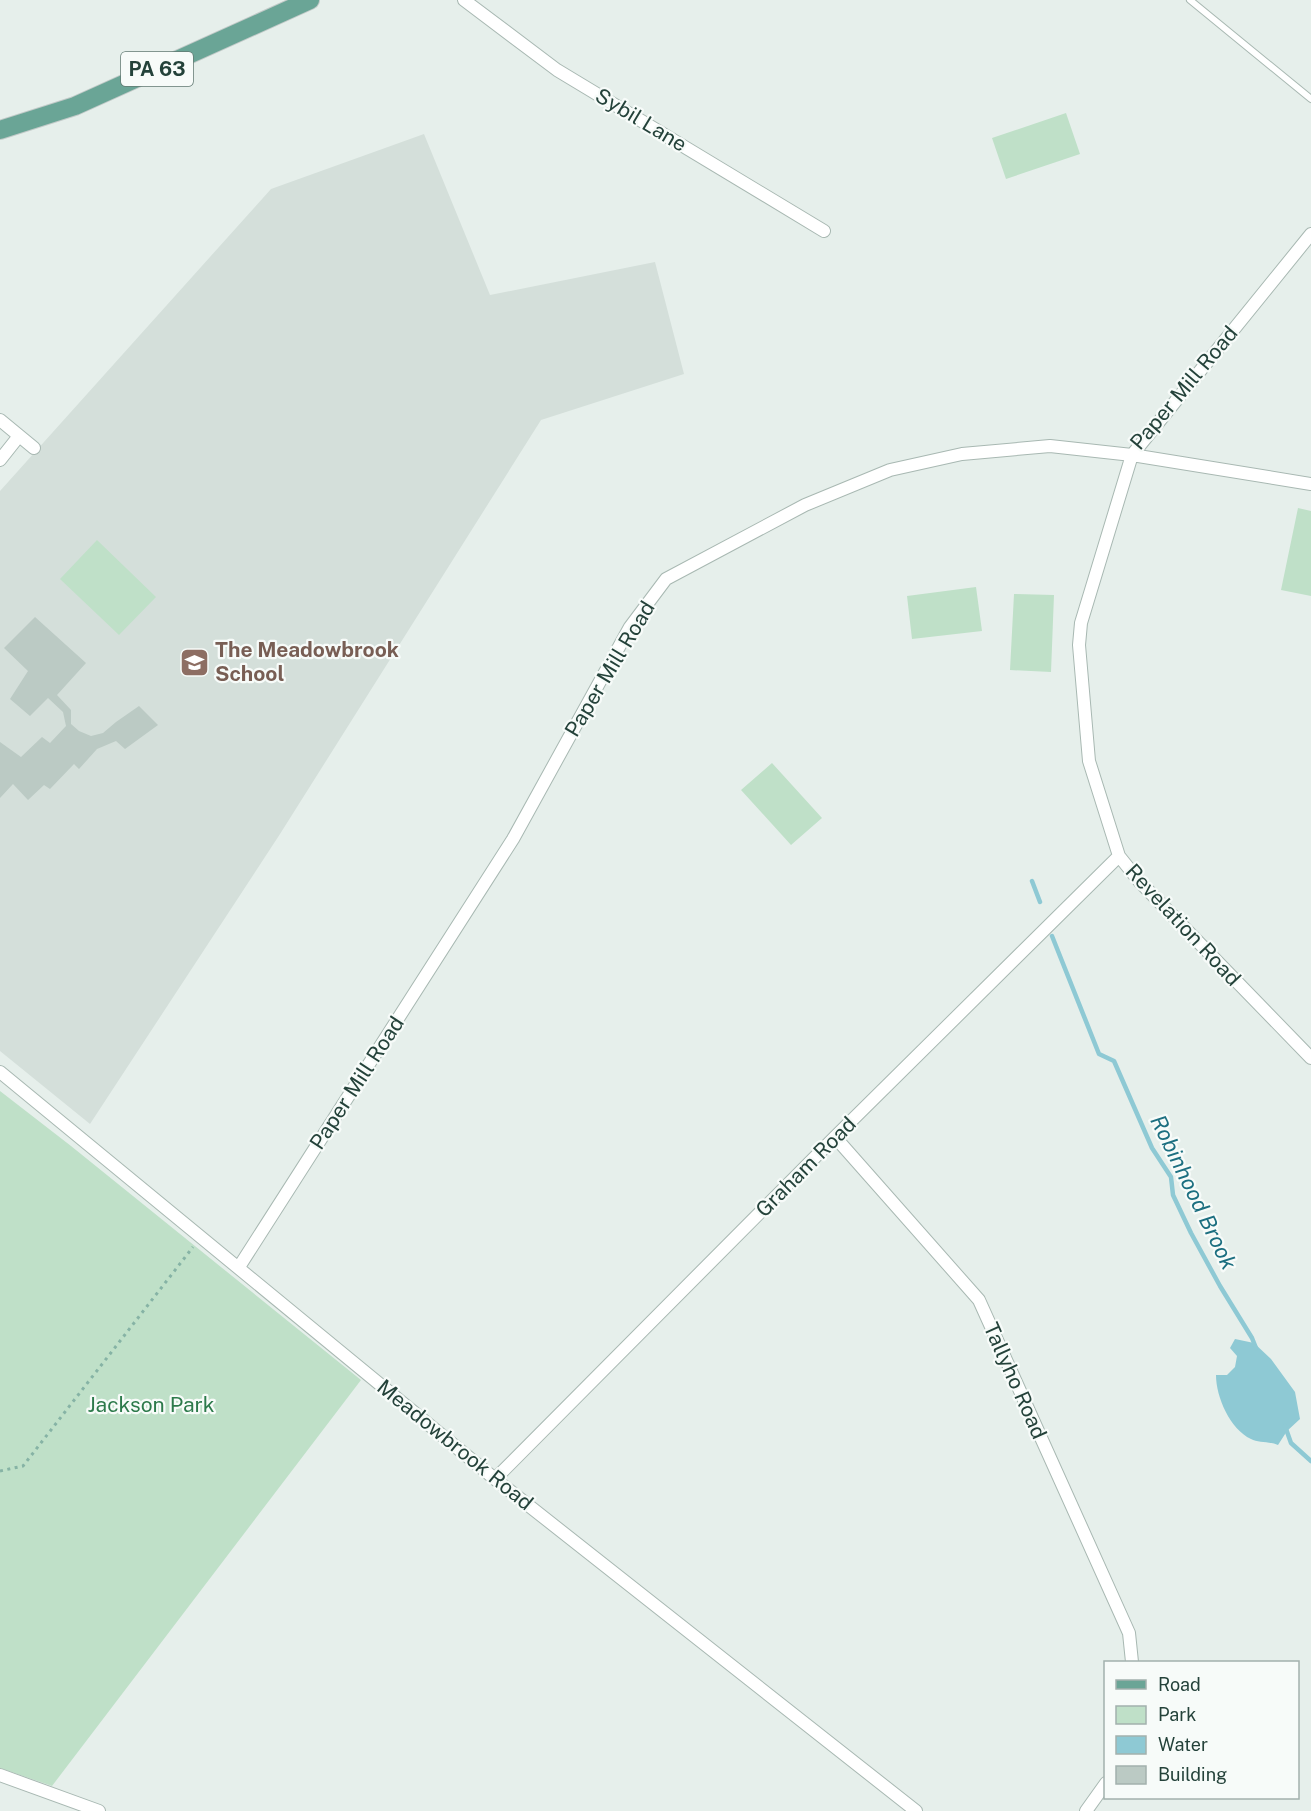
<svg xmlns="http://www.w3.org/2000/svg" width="1311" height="1811" font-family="'Public Sans',sans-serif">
<rect width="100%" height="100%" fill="#e6efeb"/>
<path fill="#d4dfda" d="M424,134l66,161 165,-33 29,112 -143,46 -261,414 -190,290 -90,-73v-560l271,-302z"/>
<path fill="#bfe0c8" d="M1066,113l14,41 -74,25 -14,-41z
M1298,508l13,3v85l-30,-6z
M97,540l59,57 -37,38 -59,-56z
M976,587l6,44 -70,8 -5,-43z
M1014,594l40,1 -3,77 -41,-2z
M772,763l50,55 -31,27 -50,-55z
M0,1091l71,55 290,234 -309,406 -52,-18z"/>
<path fill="#8ec9d4" d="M1235,1339l19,4 17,16 24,33 5,27 -13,12 -9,14c-10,-4 -20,-2 -27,-6 -21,-10 -35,-42 -35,-64h11l8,-8 2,-11 -7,-8z"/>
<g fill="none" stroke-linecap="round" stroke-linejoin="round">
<path stroke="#8ec9d4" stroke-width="4.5" d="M1032,881l8,21
M1052,936l47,118 15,7 38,87 19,29 2,18 18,38 29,53 32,52 4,10
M1285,1426l6,17 20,18"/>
</g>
<path fill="#bbcac4" d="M35,617l51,46 -29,32 14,15v14l8,7 12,5 12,-3 13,-11 23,-16 19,19 -33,24 -9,-8 -19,8 -18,20 -5,-5 -24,25 -6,-4 -16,15 -15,-16 -13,14v-56l21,15 21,-20 8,6 16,-17 -3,-14 -15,-14 -18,18 -20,-17 18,-28 -24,-23z"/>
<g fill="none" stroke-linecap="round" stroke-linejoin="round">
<defs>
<path id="service" d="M1190,0l121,99"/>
<path id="minor" d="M464,0l93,70 267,161
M0,420l34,28
M0,460l19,-24
M1311,484l-179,-29 -51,168 -2,22 10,116 30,95 20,25 172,177
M0,1072l495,407 421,332
M835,1137l144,163 150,333 3,29
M239,1267l274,-428 117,-212 36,-48 139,-74 85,-35 72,-16 88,-8 82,9 179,-221
M495,1479l340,-342 284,-281
M0,1775l99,36
M1086,1811l20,-28"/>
<path id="primary" d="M0,130l75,-24 235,-106"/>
</defs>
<use href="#service" stroke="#a8b8b2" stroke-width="8"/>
<use href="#minor" stroke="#a8b8b2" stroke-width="14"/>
<use href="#primary" stroke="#c2cac8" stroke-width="20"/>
<path stroke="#86b3a5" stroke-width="3" stroke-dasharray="3 4.5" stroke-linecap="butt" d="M0,1471l23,-5 170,-219"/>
<use href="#service" stroke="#fff" stroke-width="6"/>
<use href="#minor" stroke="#fff" stroke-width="12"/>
<use href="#primary" stroke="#6aa596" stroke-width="18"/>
</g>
<defs>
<symbol id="school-square" viewBox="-11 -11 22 22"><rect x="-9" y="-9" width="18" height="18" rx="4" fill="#8d6e63" stroke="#f7fbf9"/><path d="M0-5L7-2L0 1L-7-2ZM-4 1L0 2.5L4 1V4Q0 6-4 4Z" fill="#fff"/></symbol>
</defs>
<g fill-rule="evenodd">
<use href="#school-square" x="178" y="646" width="33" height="33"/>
</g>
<g text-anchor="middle" stroke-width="4.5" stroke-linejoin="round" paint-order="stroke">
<rect fill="#f7fbf9" stroke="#637a73" stroke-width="1.5" x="121" y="52" width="72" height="34" rx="4.5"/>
<g font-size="20" font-weight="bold" fill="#24423a">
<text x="157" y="76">PA 63</text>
</g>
<g font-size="21" fill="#24423a" stroke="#f7fbf9">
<text transform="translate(641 120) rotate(31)" y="7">Sybil Lane</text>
<text transform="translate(1184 388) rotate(-50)" y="7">Paper Mill Road</text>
<text transform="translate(610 669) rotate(-59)" y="7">Paper Mill Road</text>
<text transform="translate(1183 925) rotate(47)" y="7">Revelation Road</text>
<text transform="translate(357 1083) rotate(-57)" y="7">Paper Mill Road</text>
<text transform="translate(806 1167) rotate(-45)" y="7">Graham Road</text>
<text transform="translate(1015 1381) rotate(66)" y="7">Tallyho Road</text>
<text transform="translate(455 1445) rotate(39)" y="7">Meadowbrook Road</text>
</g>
<g font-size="21" font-weight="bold" fill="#785e54" stroke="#f7fbf9" text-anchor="start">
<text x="215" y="657">The Meadowbrook<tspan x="215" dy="24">School</tspan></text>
</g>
<g font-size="21" fill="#2d7a4b" stroke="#f7fbf9">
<text x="151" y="1412">Jackson Park</text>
</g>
<g font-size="22" font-style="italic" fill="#1c6f80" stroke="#f7fbf9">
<text transform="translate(1194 1192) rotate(64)" y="8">Robinhood Brook</text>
</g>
</g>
<rect x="1104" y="1661" width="195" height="138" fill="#f7fbf9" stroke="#a3b1ad" stroke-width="1.5"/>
<rect x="1116" y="1680" width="30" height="9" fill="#6aa596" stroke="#a3b1ad" stroke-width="1.5"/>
<text x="1158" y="1691" font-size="18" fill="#24423a">Road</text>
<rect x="1116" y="1706" width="30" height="18" fill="#bfe0c8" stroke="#a3b1ad" stroke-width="1.5"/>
<text x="1158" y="1721" font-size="18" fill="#24423a">Park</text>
<rect x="1116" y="1736" width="30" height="18" fill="#8ec9d4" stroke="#a3b1ad" stroke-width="1.5"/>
<text x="1158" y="1751" font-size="18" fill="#24423a">Water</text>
<rect x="1116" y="1766" width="30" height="18" fill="#bbcac4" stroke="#a3b1ad" stroke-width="1.5"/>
<text x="1158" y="1781" font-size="18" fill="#24423a">Building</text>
</svg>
